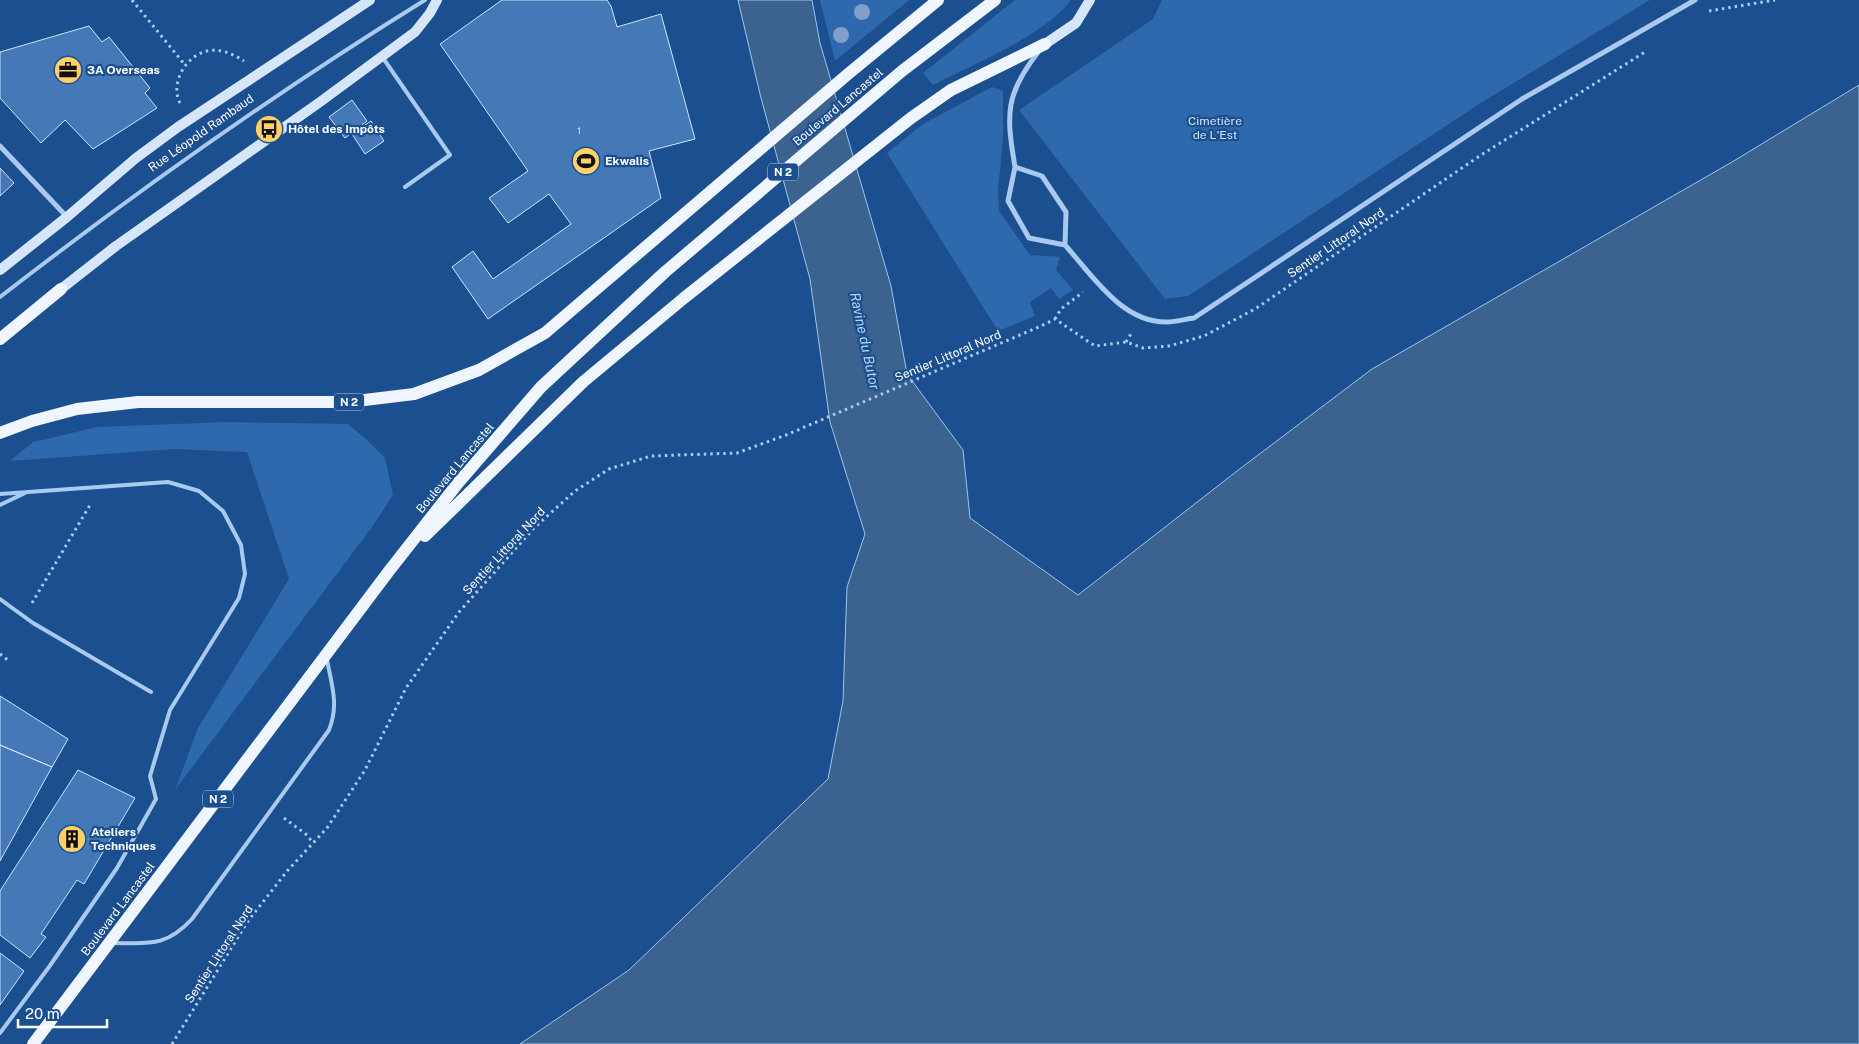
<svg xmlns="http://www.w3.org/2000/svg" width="1859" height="1044" font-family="'Public Sans',sans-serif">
<rect width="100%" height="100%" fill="#1b4f8f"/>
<path fill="#2e69ad" d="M820,0h89l-74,61z
M1015,0h56c-27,36 -97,64 -138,85l-10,-12z
M1162,0h488l-171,104 -291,192 -23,3 -146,-189 134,-91z
M992,87l11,4v48l-5,52 1,20 31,44 30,2 -4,13 17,20 -14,9 -8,-11 -21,14 5,14 -37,15 -111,-178 36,-29z
M226,422l122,2 20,17 17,17 8,37 -21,32 -197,263 23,-62 91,-149 -42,-127 -73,-3 -164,12 23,-19 64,-15z"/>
<path fill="#3c6290" stroke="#9cc4f0" d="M738,0h74l8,43 71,243 16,88 56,76 7,68 108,77 159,-124 135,-102 360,-207 127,-77v959h-1339l109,-74 199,-191 15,-78 4,-114 18,-53 -35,-112 -20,-143 -50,-185z"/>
<path fill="#4478b7" stroke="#cfe3fa" d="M502,0h105l4,6 6,21 44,-13 34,125 -46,12 12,47 -173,121 -36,-52 21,-16 20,28 78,-55 -22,-30 -41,29 -19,-25 39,-27 -88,-127z
M89,26l13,16 7,-5 41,51 -5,5 12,15 -64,41 -28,-29 -24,23 -41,-45v-46z
M352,100l15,21 -22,17 -16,-21z
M371,121l13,20 -19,13 -13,-20z
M0,168l14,15 -14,13z
M0,696l68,43 -16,28 -52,-22z
M0,745l52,22 -52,94z
M78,770l57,28 -51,86 -7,-4 -36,54 5,3 -16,21 -30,-23v-44z
M0,953l24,18 -24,34z"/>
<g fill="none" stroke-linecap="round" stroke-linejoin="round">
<path stroke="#a9c9ee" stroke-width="3" stroke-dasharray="2.5 4" stroke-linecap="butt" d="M132,0l53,65
M1709,11l66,-11
M180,103c-10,-19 5,-47 27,-52 13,-3 26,3 37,10
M1055,319l6,-10 22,-17
M1126,342l6,-10
M32,603l58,-98
M0,654l9,7
M284,818l23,17 6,8
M172,1044l76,-123 40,-51 39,-42 38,-58 41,-82 53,-76 75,-84 41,-37 34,-22 42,-13 86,-3 49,-18 255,-109 14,-7 40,27 31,-4 17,6 26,-2 35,-10 51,-27 226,-154 164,-103"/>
<path stroke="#a9c9ee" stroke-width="4" d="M383,58l67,97 -45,32
M0,297c137,-106 278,-206 425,-297
M0,494l168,-12 31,9 24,20 18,34 4,29 -6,24 -69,112 -20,66 6,23 -39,69 -68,99 -49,66
M0,505l25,-12
M0,599l33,24 118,69
M112,943c36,0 53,5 80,-24l137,-189c10,-25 3,-44 -2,-70"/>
<path stroke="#a9c9ee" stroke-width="5" d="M1039,51c-34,43 -33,63 -24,116l27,9 24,36 -1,33c27,30 57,78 102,77 9,0 19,-3 27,-4l328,-219 173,-99
M0,146l67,71
M1015,167l-7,34 21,37 36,7"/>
<path stroke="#d6e6fa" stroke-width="10" d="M1045,44l31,-21 14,-23
M0,270l67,-53 69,-59 42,-31 192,-127
M61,289l55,-43 204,-144 95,-70 15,-19 7,-13"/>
<path stroke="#f0f6ff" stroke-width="12" d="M0,339l61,-50
M0,433l32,-12 45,-12 61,-7h210l66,-8 65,-24 66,-37 303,-259 90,-74
M425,536l158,-154 101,-84 227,-180 40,-28 94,-46
M33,1044l356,-473 69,-88 83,-96 124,-115 237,-201 93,-71"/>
</g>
<g fill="#7ea0ca">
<circle cx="862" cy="12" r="8"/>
<circle cx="841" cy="35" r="8"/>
</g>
<defs>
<symbol id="office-disc" viewBox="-11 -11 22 22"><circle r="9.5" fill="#ffd166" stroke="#1b4f8f"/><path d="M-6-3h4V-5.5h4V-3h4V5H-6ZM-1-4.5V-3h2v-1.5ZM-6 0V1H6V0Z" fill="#111"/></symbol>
<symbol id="bus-disc" viewBox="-11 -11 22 22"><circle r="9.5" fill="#ffd166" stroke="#1b4f8f"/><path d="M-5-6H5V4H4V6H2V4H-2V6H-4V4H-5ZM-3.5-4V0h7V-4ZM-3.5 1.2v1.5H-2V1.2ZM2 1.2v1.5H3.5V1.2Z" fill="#111"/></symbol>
<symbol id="stadium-disc" viewBox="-11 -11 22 22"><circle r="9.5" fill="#ffd166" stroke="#1b4f8f"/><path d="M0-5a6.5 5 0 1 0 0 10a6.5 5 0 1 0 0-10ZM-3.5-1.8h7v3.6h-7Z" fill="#111"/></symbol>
<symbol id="building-disc" viewBox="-11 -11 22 22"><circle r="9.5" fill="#ffd166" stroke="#1b4f8f"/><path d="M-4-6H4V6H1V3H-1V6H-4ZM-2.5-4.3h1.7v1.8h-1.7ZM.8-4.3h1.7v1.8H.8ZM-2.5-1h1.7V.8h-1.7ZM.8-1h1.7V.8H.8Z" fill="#111"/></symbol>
</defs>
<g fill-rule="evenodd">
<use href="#office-disc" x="52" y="54" width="32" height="32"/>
<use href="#bus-disc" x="253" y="113" width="32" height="32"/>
<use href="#stadium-disc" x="570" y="145" width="32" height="32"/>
<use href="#building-disc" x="56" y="823" width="32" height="32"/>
</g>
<g text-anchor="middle" stroke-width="4.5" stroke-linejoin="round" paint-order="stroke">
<g font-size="10" fill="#d0dded">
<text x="579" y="134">1</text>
</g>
<g fill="#1b4f8f" stroke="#bbcadd" stroke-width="1">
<rect x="768" y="163.5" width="30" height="17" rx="4"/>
<rect x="334" y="393.5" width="30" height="17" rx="4"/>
<rect x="203" y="790.5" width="30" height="17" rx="4"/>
</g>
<g font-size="11" font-weight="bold" fill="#fff">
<text x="783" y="176">N 2</text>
<text x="349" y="406">N 2</text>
<text x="218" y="803">N 2</text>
</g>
<g font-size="12" font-weight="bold" fill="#fff" stroke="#1b4f8f" text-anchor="start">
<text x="87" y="74">3A Overseas</text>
<text x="288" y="133">Hôtel des Impôts</text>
<text x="605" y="165">Ekwalis</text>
<text x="91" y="836">Ateliers<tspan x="91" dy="14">Techniques</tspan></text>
</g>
<g font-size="12" fill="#fff" stroke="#1b4f8f">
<text transform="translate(838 107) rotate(-40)" y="4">Boulevard Lancastel</text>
<text transform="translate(201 133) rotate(-35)" y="4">Rue Léopold Rambaud</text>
<text transform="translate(1336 243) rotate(-34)" y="4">Sentier Littoral Nord</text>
<text transform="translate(948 356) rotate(-23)" y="4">Sentier Littoral Nord</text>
<text transform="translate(455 468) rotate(-50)" y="4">Boulevard Lancastel</text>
<text transform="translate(504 551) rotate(-47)" y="4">Sentier Littoral Nord</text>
<text transform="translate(118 909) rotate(-53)" y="4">Boulevard Lancastel</text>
<text transform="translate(219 954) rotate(-57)" y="4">Sentier Littoral Nord</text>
</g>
<g font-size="12" fill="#cfe3fa" stroke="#1b4f8f">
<text x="1215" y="125">Cimetière<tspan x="1215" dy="14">de L'Est</tspan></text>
</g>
<g font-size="14" font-style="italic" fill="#b5d3f5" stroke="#1b4f8f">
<text transform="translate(865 341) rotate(78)" y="5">Ravine du Butor</text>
</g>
</g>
<path d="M18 1019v8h89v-8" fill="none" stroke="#ffffff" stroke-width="2.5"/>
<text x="25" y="1019" font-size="15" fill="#ffffff" stroke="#1b4f8f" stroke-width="4" paint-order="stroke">20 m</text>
</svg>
